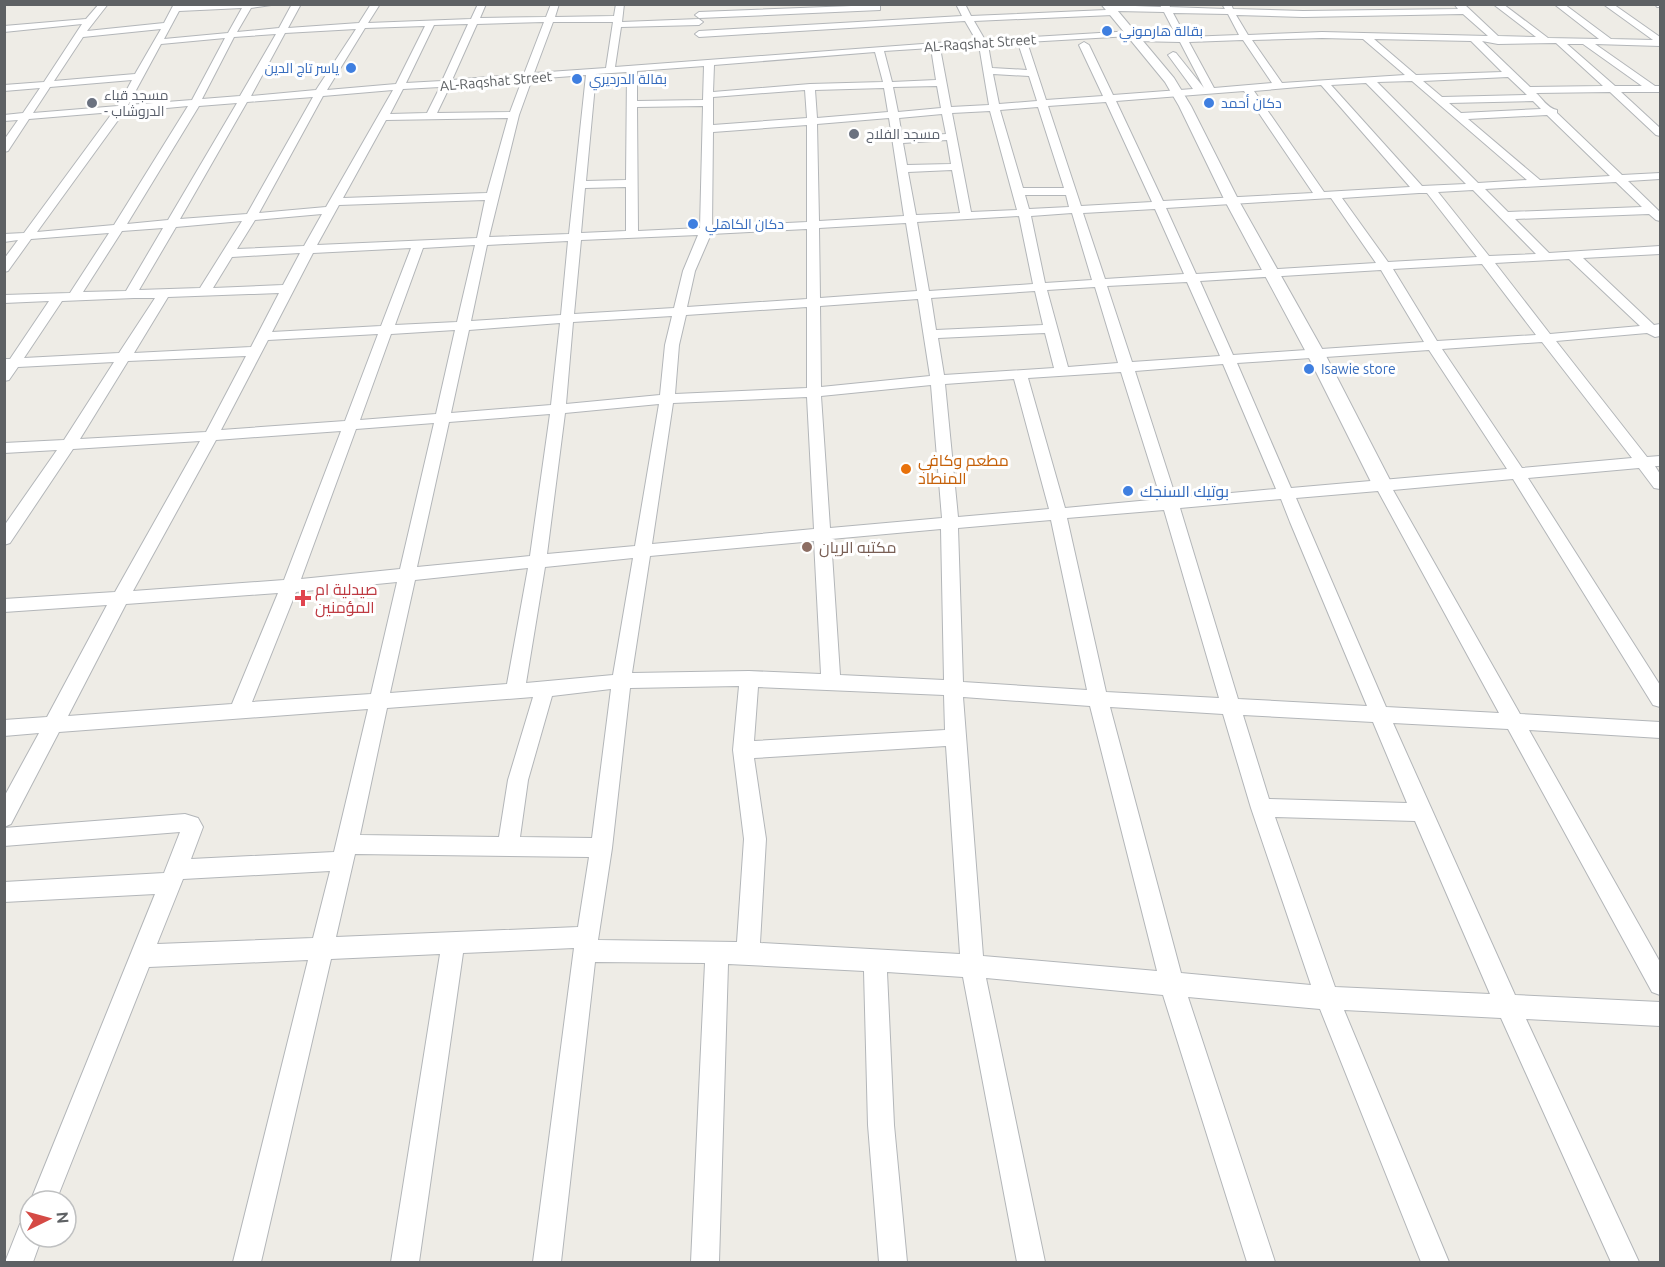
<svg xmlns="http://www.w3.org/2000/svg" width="1665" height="1267" font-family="Ubuntu,Cairo,sans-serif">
<rect width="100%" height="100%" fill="#eeece6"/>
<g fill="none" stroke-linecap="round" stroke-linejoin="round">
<defs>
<path id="minor" d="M99,4h9l-21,27 77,-8 10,-19h104l-27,4 -14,24 42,-4 13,-24h9l-13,24 71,-5 12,-19h9l-12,19 103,-4 7,-15h8l-6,14 66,-1 5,-13h8l-4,13 59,-1 2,-12h8l-2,18 77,-3 4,3 -4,3 -78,2 -6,40 361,-27 -11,-19 -266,16 -4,-3 4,-3 263,-15 -6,-12h9l6,12 135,-6v-4l3,-1 52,2 -1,-3h9l1,3 55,2 -3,-5h9l2,5 70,2 155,-2 -4,-5h10l34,32 38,1 -43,-33h10l45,34 51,1 -45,-35h10l47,35 42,1 -50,-36h10l47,33v9l-65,-2 60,42h5v6h-39l39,36v8l-4,-1 -46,-43 -74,1c6,5 11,15 21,17v3l65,62 38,-2v6l-32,2 32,31v9l-4,-1 -7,-6 -134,5 34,34 111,-7v8l-77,4 71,67 6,-1v12l-5,1 -8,-4 -91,8 91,116 13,-1v10h-5l5,8v15l-6,-1 -15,-20 -111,10 132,207v22l-7,-2 -140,-226 -120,11 127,224 140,8v16l-131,-8 131,232v33l-8,-3 -144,-263 -115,-6 122,272 145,7v24l-134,-7 113,243h-28l-110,-244 -157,-8 105,252h-28l-101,-253 -132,-12 87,265h-28l-84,-267 -177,-17 59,284h-28l-54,-285 -76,-5 7,153 13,137h-28l-11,-137 -4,-154 -136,-7 -9,298h-28l14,-299 -110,-1 -34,300h-28l41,-314 -111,5 -44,309h-28l49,-308 -109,5 -70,303h-28l75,-302 -159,7 -93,234 -26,1 125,-308 -151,8v-20l160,-9 16,-41 -176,14v-18l181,-14 13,4 5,9 -12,32 143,-7 34,-143 -309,23 -48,92 -7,3v-30l35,-64 -35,3v-16l43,-3 60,-112 -103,7v-13l111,-7 85,-151 -127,8 -63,94 -6,2v-19l53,-76 -53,3v-10l60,-3 50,-78 -96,5 -9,13 -5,1v-22h6l39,-58 -45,2v-8l66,-2 39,-60 -78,6 -23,32 -4,1v-13l14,-19 -14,2v-8l20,-1 89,-121 -84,7 -21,32 -4,1v-12l14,-20 -14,1v-6l19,-2 17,-25 -36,3v-6l40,-3 38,-58 -78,8v-6l82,-7zM242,8l-14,25 -64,6 15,-28zM1117,11l47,1 13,25 -43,-2 -5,3 5,3 46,1 24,46 -28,-35 -3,-1 -5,3 25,34 -80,6 -24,-50 -5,-3 -5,3 24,51 -57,4 -19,-58 103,-6 3,-1v-4l-148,9 -11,-19 139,-6zM1173,13l55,1 11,21 -53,2zM1463,14l25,22 -166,-4 -74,3 -12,-20 67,2zM544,22l-20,52 -72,6 25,-56zM553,22h60l-7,46 -72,5zM468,24l-26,57 -36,2 28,-58zM425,26l-29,58 -69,6 38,-62zM161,29l-26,45 -81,7 29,-44zM356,29l-40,61 -65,6 34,-63zM276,34l-36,62 -38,3 32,-62zM225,38l-33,62 -64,5 33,-61zM1322,38l41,1 42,36 -123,8 -30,-43zM1374,39l97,2 31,31 -86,3zM1243,40l29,43 -58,5 -25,-46zM1482,41l16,3 58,-1 47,43 -73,1zM1018,43l9,27 -35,-2 -4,-23zM1567,44h16l59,42h-27zM979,45l10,60 -38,2 -11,-59zM931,48l5,32 -44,2 -8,-31zM875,52l8,30 -73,2 -97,8 1,-27zM704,66l-1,34 -66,1v-30zM627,72l-1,108 -40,1 10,-107zM993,74l36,2 8,25 -38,3zM586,75l-17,159 -80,3 30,-122 13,-36zM1508,77l19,18 -85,2 -19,-16zM132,80l-14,26 -85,7 17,-26zM522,80l-12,32 -73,1 13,-27zM1412,81l115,99 -49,3 -101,-101zM1366,83l100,101 -44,2 -91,-101zM1321,85l1,1 88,101 -86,5 -70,-101zM937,86l4,22 -43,4 -5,-25zM440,87l-13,26 -37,1 13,-25zM884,88l4,24 -71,6 -2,-28zM393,90l-67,117 -67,6 64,-117zM805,90l2,28 -94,7v-28zM1244,91l69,102 -150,8 -47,-100zM313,97l-66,117 -67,5 67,-117zM1533,101l8,8 -80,4 -12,-10zM1106,102l46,100 -71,4 -33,-100zM237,103l-69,117 -41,4 72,-118zM188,106l-74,119 -77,7 87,-120zM703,106l-3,122 -62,3 -1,-124zM1038,107l26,81h-41l-23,-78zM990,111l27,99 -46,2 -19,-99zM942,114l4,20 -44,3 -3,-19zM1547,115l63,61 -70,4 -72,-61zM508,118l-21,75 -144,5 43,-78zM889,118l15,98 -85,5 -2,-97zM807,125v97l-95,5 1,-95zM947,140l4,24 -44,1 -4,-22zM952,170l8,43 -44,2 -8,-43zM1616,182l26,25 -134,5 -23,-23zM626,187v44l-45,2 4,-45zM1473,190l63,64 -47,2 -51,-64zM1419,193h8l50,64 -89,5 -46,-64zM1025,195h41l3,12 -40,2zM1331,198l45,65 -180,11 -30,-66zM485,200l-8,38 -160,7 22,-40zM1155,209l29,65 -79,5 -22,-66zM1072,213l20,67 -47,3 -14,-67zM322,214l-18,32 -67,3 18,-29zM1019,216l14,68 -104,7 -12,-69zM242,221l-42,67 -61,2 37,-63zM906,223l11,68 -97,7 -1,-70zM163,228l-37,63 -43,1 39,-61zM807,229v70l-120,8 8,-36 16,-37zM698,235l-15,36 -9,37 -100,6 7,-74zM568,241l-7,74 -90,6 16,-76zM475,245l-18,77 -62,3 28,-77zM411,248l-30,78 -109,6 41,-79zM300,253l-17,32 -70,3 19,-31zM1569,259l71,67 -90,8 -55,-71zM1482,264l54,71 -99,6 -44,-72zM1381,270l43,72 -191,13 -33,-74zM1187,282l33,74 -88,6 -25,-76zM1095,287l23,76 -50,4 -21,-77zM1035,291l8,34 -107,5 -5,-32zM279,293l-28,54 -117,6 34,-56zM134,298h21l-36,55 -95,5 38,-57zM918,299l12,77 -109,11 -1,-81zM807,307v81l-132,6 4,-49 7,-30zM672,316l-7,29 -5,50 -94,9 7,-82zM560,323l-9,82 -100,8 18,-83zM455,330l-19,84 -76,6 31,-86zM1045,333l9,35 -110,7 -6,-37zM378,334l-33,87 -124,9 47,-90zM1542,342l90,116 -110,10 -80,-119zM1429,350l78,119 -216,19 -54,-125zM246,356l-40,76 -126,7 48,-78zM1223,364l53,125 -100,9 -41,-127zM1121,372l40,127 -96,9 -37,-130zM1014,379l35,130 -91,8 -13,-133zM931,385l11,133 -112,10 -9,-132zM807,397l7,132 -162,15 21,-141zM659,404l-24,142 -88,8 18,-141zM550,414l-20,142 -113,11 32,-145zM434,423l-34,146 -99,10 55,-150zM341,431l-57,149 -151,11 83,-151zM1378,491l121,222 -113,-6 -90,-209zM1281,499l9,23 77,184 -129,-7 -58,-191zM1164,510l55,188 -113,-6 -39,-174zM1051,520l36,170 -124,-8 -5,-154zM941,529l3,151 -104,-5 -9,-136zM814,541l7,133 -72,-3 -117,2 18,-117zM633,558l-20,117 -87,8 19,-116zM528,568l-21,116 -117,9 25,-113zM397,582l-26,112 -119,8 44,-110zM278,593l-46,111 -164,12 58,-112zM739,686l-6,64 11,89 -7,103 -139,-2 14,-92 18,-160zM758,687l186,8 1,35 -191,11zM611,689l-19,149 -72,-1 8,-57 24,-84zM533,697l-25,83 -9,57 -139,-2 27,-127zM963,697l127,9 67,265 -174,-15zM1110,707l113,7 28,94 60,177 -130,-12zM1243,715l130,7 34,81 -138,-4zM946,746l14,208 -200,-11 6,-104 -12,-81zM1275,817l140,4 75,173 -155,-7zM355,854l234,3 -11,70 -242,10zM330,871l-17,67 -156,6 26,-65z
M1655,4h5v3h-3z
M877,5l3,1v4l-181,8 -4,-3 4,-3z
M30,1220v17h12l-9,25h-28l15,-38z"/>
<path id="tertiary" d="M1101,4h11l62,74 17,28 48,95 86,153 67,130 -3,5 -7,2 -7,-2 -3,-5 -65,-130 -82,-153 -46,-95 -14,-24z"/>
</defs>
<use href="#minor" stroke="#b3b6b9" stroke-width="2"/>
<use href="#tertiary" stroke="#b3b6b9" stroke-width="2"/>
<use href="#minor" fill="#fff" fill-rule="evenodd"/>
<use href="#tertiary" fill="#fff" fill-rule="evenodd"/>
</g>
<g fill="#3f7fe0" stroke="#fff" stroke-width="2">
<circle cx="1107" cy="31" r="6"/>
<circle cx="351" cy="68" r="6"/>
<circle cx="577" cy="79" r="6"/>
<circle cx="1209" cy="103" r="6"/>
<circle cx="693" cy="224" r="6"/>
<circle cx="1309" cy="369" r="6"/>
<circle cx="1128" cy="491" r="6"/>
</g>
<g fill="#6b7280" stroke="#fff" stroke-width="2">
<circle cx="92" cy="103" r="6"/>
<circle cx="854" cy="134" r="6"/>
</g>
<circle fill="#e8710a" stroke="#fff" stroke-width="2" cx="906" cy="469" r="6"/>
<circle fill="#8d6e63" stroke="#fff" stroke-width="2" cx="807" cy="547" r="6"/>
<path fill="#e0444e" stroke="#fff" stroke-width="2" d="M300 589h6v6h6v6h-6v6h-6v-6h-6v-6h6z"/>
<g text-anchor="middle" stroke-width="6" stroke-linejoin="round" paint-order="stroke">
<g font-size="14" fill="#366cbe" stroke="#fff" text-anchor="start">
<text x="1119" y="36">بقالة هارموني</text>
<text x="339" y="73" text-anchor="end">ياسر تاج الدين</text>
<text x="589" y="84">بقالة الدرديري</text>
<text x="1221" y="108">دكان أحمد</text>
<text x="705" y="229">دكان الكاهلي</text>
<text x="1321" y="374">Isawie store</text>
</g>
<g font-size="14" fill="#5e6164" stroke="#fff">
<text transform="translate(980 43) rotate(-4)" y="5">AL-Raqshat Street</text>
<text transform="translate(496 81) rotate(-5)" y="5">AL-Raqshat Street</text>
</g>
<g font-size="14" fill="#5b616d" stroke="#fff" text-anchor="start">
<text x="104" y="100">مسجد قباء<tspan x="104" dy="16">- الدروشاب</tspan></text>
<text x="866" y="139">مسجد الفلاح</text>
</g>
<g font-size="16" fill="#c56008" stroke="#fff" text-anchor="start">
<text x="918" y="466">مطعم وكافي<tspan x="918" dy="18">المنطاد</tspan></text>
</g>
<g font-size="16" fill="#366cbe" stroke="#fff" text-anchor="start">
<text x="1140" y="497">بوتيك السنجك</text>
</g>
<g font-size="16" fill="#785e54" stroke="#fff" text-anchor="start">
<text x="819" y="553">مكتبه الريان</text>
</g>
<g font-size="16" fill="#be3a42" stroke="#fff" text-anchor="start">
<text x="315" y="595">صيدلية ام<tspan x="315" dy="18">المؤمنين</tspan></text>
</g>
</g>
<rect width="1665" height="1267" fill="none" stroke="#5e6164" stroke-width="12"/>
<g transform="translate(48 1219) rotate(85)"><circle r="28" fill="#ffffff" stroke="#bfc0c1" stroke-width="1.5"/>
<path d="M0-4.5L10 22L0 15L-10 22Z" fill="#d54a45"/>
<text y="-9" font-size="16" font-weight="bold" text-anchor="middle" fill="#5e6164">N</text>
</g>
</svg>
